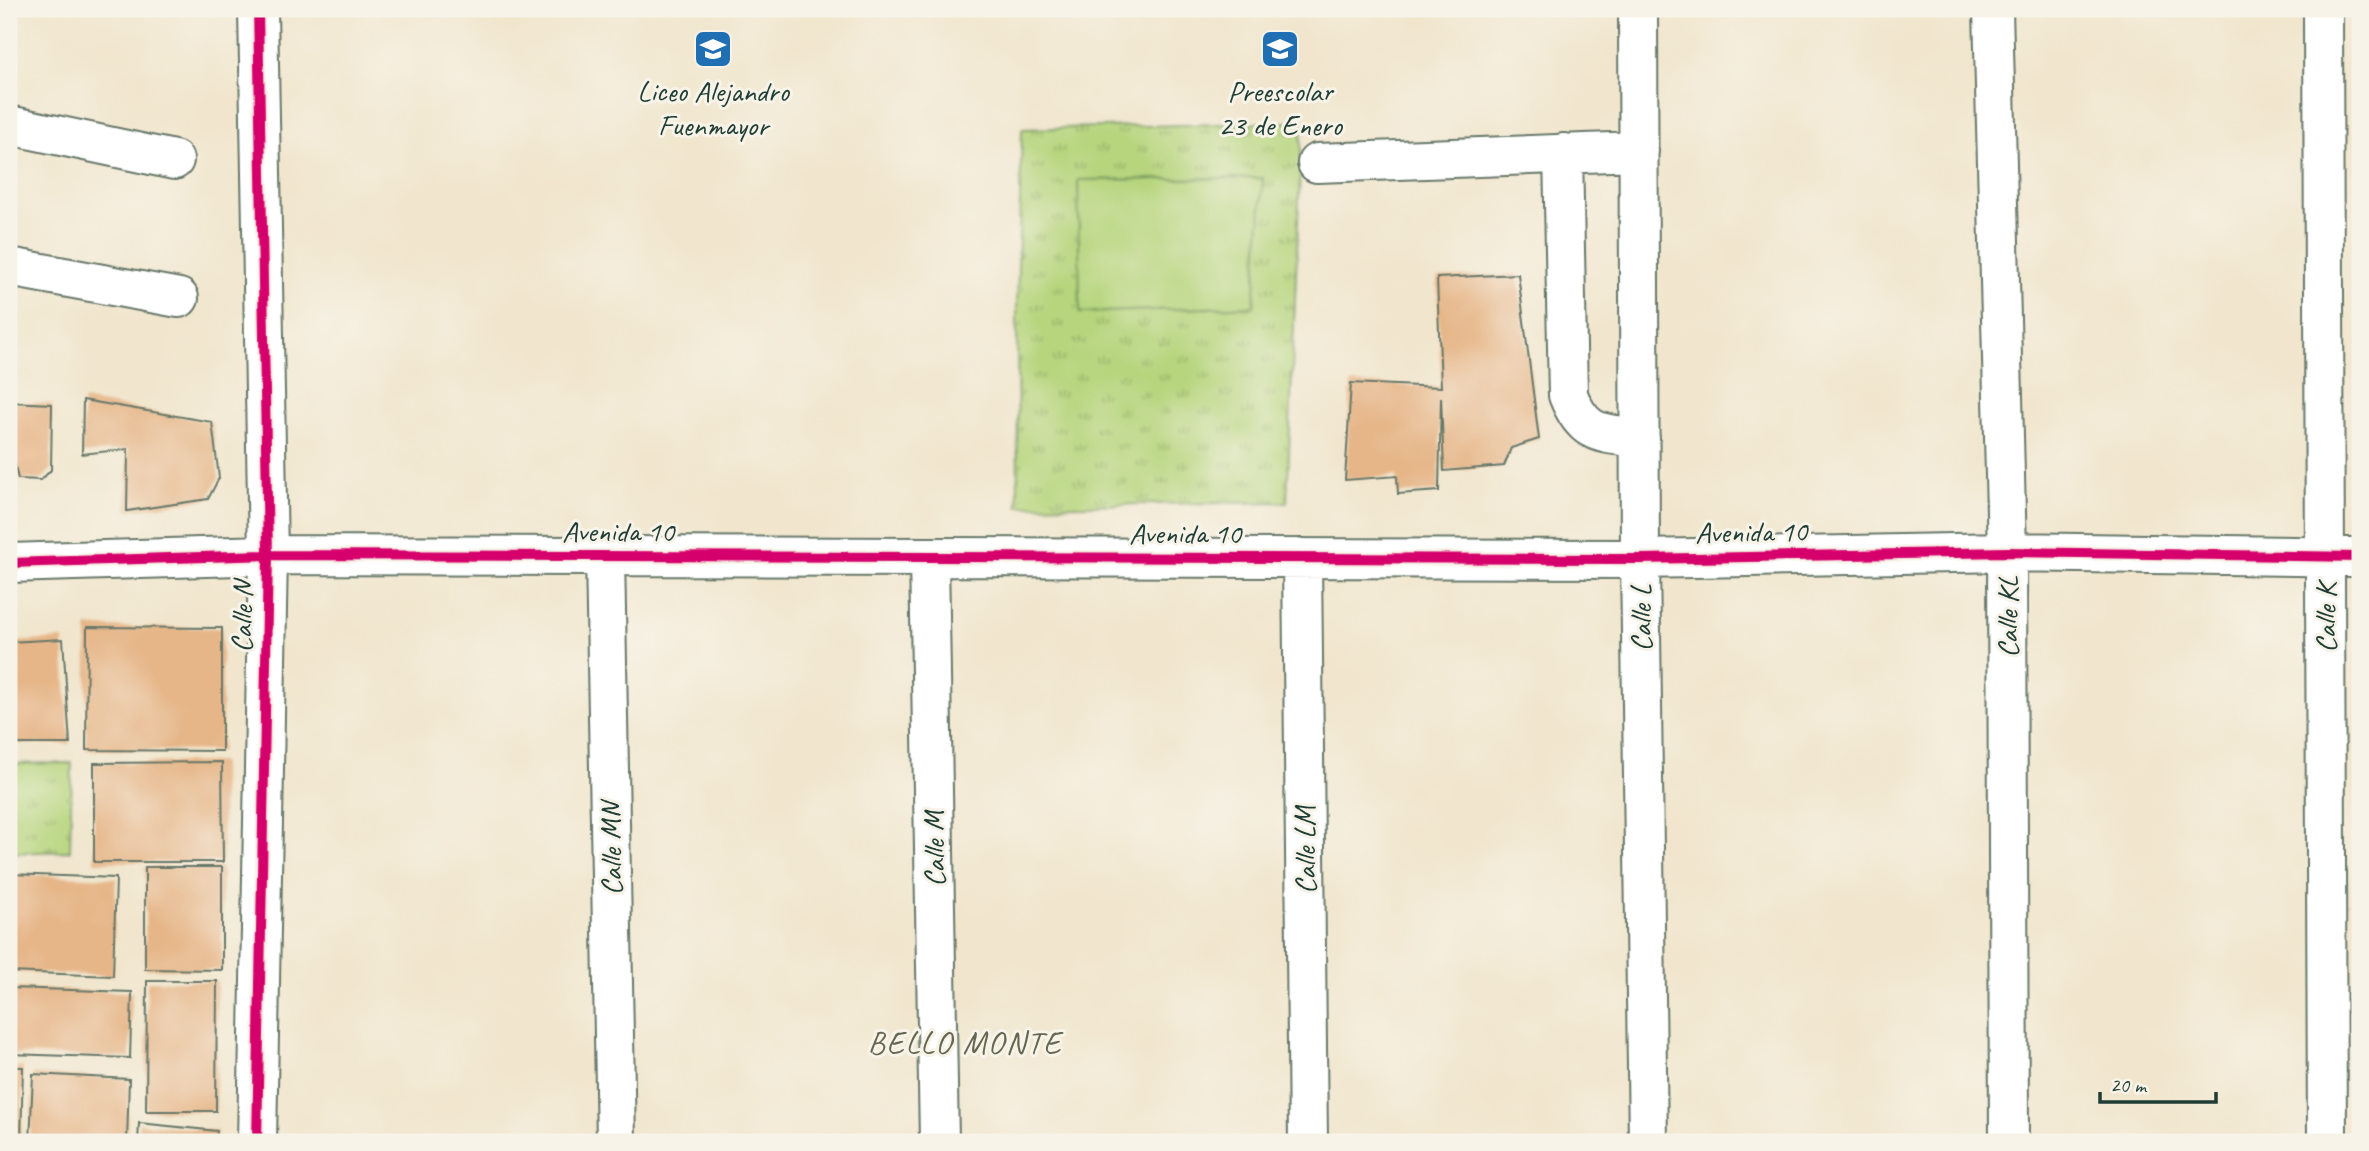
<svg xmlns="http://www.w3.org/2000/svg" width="2369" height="1151" font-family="Caveat,sans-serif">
<defs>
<pattern id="grass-tufts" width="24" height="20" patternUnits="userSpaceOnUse" patternTransform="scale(1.75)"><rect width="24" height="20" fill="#b6d57d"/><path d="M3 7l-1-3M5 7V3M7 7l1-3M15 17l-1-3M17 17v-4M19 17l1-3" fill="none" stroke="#93ae67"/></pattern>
</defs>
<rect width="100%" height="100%" fill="#f7f3e8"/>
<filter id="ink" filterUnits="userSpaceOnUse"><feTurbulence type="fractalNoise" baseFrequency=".0143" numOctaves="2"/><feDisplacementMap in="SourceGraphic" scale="14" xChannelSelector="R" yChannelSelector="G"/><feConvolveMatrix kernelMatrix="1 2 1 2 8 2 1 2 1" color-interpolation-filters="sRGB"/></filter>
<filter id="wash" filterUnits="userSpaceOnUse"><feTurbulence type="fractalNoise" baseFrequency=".00686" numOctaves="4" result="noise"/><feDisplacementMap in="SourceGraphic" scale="28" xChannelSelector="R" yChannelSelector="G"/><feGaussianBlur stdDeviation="1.57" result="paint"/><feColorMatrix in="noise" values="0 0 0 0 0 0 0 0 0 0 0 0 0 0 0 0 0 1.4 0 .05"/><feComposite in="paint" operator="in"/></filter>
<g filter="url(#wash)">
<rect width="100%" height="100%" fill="#f1e6cd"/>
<path fill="url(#grass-tufts)" stroke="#6a8958" stroke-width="2" d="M1302,122l-15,380 -269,4 -1,-201 5,-176z
M72,763l-2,88 -61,2v-89z"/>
<path fill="#b6d57d" stroke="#6a8958" stroke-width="2" d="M1263,178l-9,128 -174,7 -2,-133z"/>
<g id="blocks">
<path fill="#e6b688" d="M1518,274l21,165 -28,9 -7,18 -60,5 -3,-74 -2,94 -41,3 -1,-18 -52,4 6,-97 90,4 -4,-109z
M83,400l129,22 7,56 -11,21 -81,12 1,-62 -46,5z
M9,402l43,2 -1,66 -10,10 -23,-1 -8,-36 -1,1z
M87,627l135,1v123l-136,-1z
M63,639l7,105h-61v-102z
M222,762l1,100h-129v-99z
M145,867h77v103l-77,-1z
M9,874l107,4 -3,98 -104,-4z
M147,981h70l-1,130h-70z
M9,988l123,4 -2,66 -121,-4z
M9,1067h14l-2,75h-12z
M33,1074l96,5 -2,63h-97z
M139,1123l78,8 -2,11h-77z"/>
</g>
</g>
<g filter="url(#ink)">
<use href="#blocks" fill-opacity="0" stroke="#68786a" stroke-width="2"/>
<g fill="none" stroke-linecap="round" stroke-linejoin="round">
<defs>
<path id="minor" d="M1638,9l2,550 8,583
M1993,9l14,543 2,590
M2323,9l4,1133
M9,125l165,35
M1563,153l5,242c16,41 32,38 72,43
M1317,163l322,-12
M9,267l170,31
M605,556l11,586
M929,557l10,585
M1302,558l6,584
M9,563l259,-8 1372,4 367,-7 353,5
M257,1142l11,-587 -10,-546"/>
</defs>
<use href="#minor" stroke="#68786a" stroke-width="42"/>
<use href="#minor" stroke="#fff" stroke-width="38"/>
<defs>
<path id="cycleway" d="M9,563l259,-8 1372,4 367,-7 353,5
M257,1142l11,-587 -10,-546"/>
</defs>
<use href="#cycleway" stroke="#f7f3e8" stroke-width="15"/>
<use href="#cycleway" stroke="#d6006c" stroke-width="10"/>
</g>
</g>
<defs>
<symbol id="school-square" viewBox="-11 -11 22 22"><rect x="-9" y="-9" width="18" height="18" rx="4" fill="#1f6fb2" stroke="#f7f3e8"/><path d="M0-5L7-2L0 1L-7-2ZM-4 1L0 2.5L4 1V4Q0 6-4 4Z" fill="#fff"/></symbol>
</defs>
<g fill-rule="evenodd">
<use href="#school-square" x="691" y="27" width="44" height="44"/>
<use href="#school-square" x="1258" y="27" width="44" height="44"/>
</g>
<g text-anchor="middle" stroke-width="6" stroke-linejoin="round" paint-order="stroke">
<g font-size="30" fill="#1f3d34" stroke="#f7f3e8">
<text x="713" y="101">Liceo Alejandro<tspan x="713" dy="34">Fuenmayor</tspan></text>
<text x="1280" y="101">Preescolar<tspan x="1280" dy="34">23 de Enero</tspan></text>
</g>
<g font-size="30" fill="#1f3d34" stroke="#f7f3e8">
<text x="618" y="541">Avenida 10</text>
<text transform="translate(1751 532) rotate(-1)" y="10">Avenida 10</text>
<text x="1185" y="543">Avenida 10</text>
<text transform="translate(242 617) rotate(-89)" y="10">Calle N</text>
<text transform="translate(2007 617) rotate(-90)" y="10">Calle KL</text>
<text transform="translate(1641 618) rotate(-91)" y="10">Calle L</text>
<text transform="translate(2325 618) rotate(-90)" y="10">Calle K</text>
<text transform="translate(611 849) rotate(-91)" y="10">Calle MN</text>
<text transform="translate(934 849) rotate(-91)" y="10">Calle M</text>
<text transform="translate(1305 850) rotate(-91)" y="10">Calle LM</text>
</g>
<g font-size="32" letter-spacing="2" fill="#656751" stroke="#f7f3e8">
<text x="965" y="1053">BELLO MONTE</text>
</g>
</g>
<rect width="2369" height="1151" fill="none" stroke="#f7f3e8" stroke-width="35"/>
<path d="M2100 1092v10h116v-10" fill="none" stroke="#1f3d34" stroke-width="3.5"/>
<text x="2110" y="1092" font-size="21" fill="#1f3d34" stroke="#f7f3e8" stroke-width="5" paint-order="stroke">20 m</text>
</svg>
